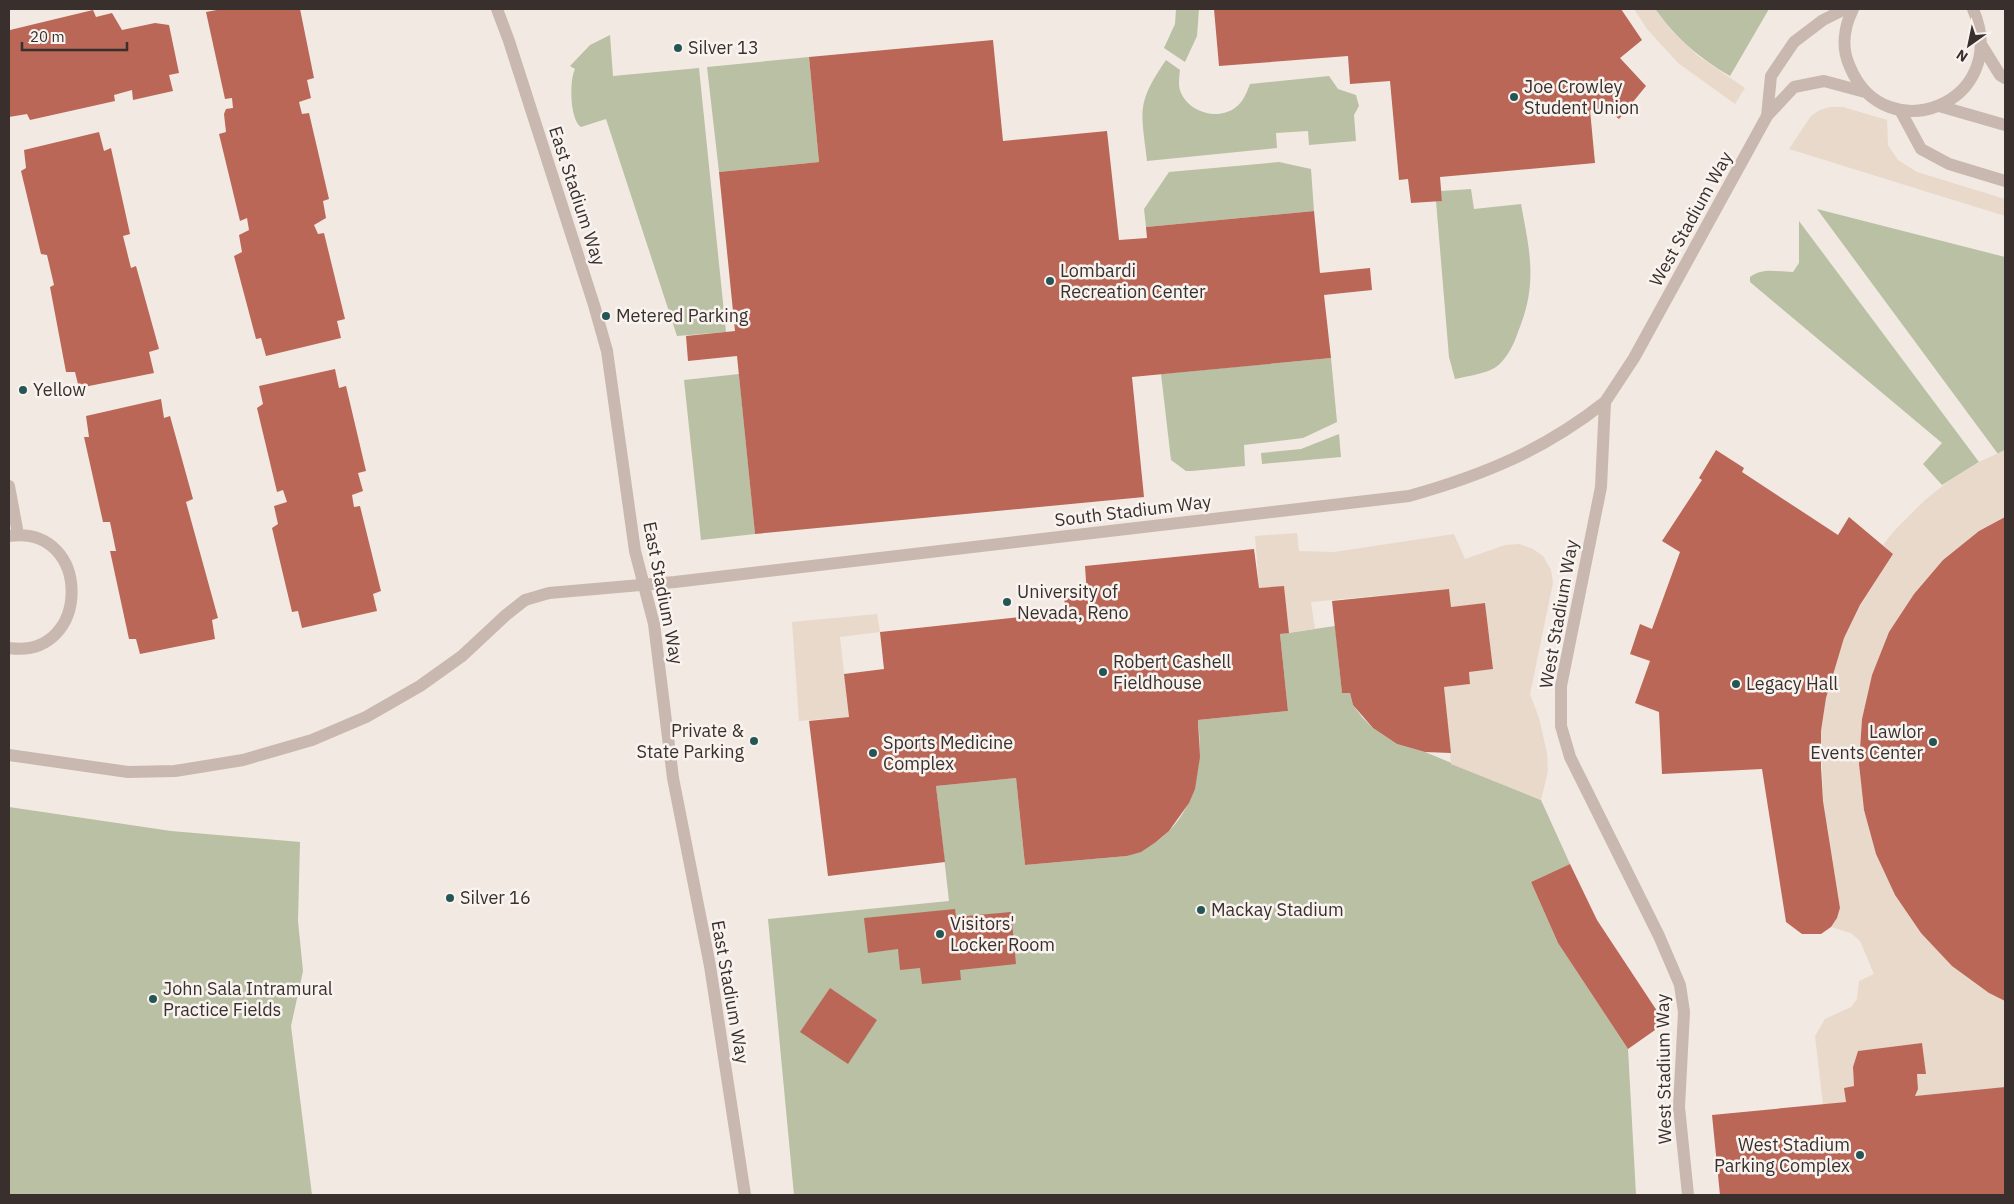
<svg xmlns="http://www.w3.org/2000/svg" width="2014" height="1204" font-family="'IBM Plex Sans',sans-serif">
<rect width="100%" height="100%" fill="#f2e9e2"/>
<path fill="#b9c0a3" d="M1176,9h23l-2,27 -12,26 -21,-14 11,-24z
M1655,9h114l-39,67c-31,-18 -54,-38 -75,-67z
M610,35l3,41 86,-8 27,264 -49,4 -71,-217 -25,8c-11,-7 -12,-46 -6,-58l-5,-3 20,-21z
M809,57l10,105 -100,10 -12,-105z
M1166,60l14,10c-1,8 -2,16 1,23 9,20 38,28 55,14 7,-5 11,-15 14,-23l79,-8 9,13 18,6 3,11 -5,9 2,26 -47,4 -1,-14 -32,2 1,15 -130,13c-6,-51 -11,-57 19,-101z
M1279,162l32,7 3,42 -168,16 -2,-18 25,-37z
M1471,189l3,20 47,-5c9,49 17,79 -3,128 -4,12 -11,27 -22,35 -11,7 -28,9 -41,12l-6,-22 -13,-156 6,-1 -1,-9z
M1817,209l188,48v193l-7,4z
M1799,221l180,241 -37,23 -19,-21 19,-21 -192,-161v-5c13,-10 28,-5 43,-5l6,-9z
M1331,358l6,64 -34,16 -59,7 1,21 -53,5h-6l-15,-11 -10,-86z
M739,374l16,160 -54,6 -17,-160z
M1339,434l2,23 -79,7 -1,-11 40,-4z
M1335,626l7,67h8l3,12 9,12 11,11 24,16 28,8 116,48 29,64 -39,18 27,61 70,106 8,146h-842l-26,-276 181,-18 -13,-115 80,-8 9,87 102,-9c62,-20 78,-77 71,-136l90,-9 -8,-77z
M9,807l162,24 129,11 -2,79 5,50 -12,55 21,169h-303z"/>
<path fill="#e8d9cb" d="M1634,9h21l17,22 26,25 47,32 -10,16 -57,-41 -31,-34z
M1830,107h13l44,13 1,25 10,15 19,12 88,27v17l-216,-67 22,-33 9,-6z
M2005,450v67l-26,14 -36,29 -29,34 -25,38 -17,43 -10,44 -3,45 5,46 12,44 19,41 26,38 68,60 16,8v86l-90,9 3,-7 -1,-15 9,-1 -4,-30 -64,8 -5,16 1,19 -10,2 2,14 -23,3 -8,-69 10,-17 26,-12 6,-8 2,-18 15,-7 -14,-33 -9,-8 -20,-6 6,-9 3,-10 -17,-107 -2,-70 5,-33 7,-27 11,-33 16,-32 33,-52 -10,-9 10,-13 32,-32 25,-20 29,-18z
M1297,533l2,18 35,1 120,-18 11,25 40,-14 14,-1 14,5 10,7 8,14 2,13 -23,111 9,24 8,35 1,18 -7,29 -90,-36 -7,-77 26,-3 -1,-12 24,-3 -8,-66 -34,4 -2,-18 -138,13 4,27 -26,4 -5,-47 -25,2 -4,-52z
M877,614l3,18 -40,5 9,80 -50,4 -7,-99z"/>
<path fill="#ba6757" d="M222,9h78l14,69 -7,2 4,18 -12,4 3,12 7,-1 20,86 -6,2 3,17 -12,7 4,9 6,-1 21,86 -8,2 4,17 -75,18 -5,-18 -5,1 -22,-83 8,-4 -3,-17 10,-5 -2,-12 -7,3 -21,-87 7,-2 -2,-18 2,-5 7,-1 -1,-10 -7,1 -19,-87z
M1214,9h407l21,31 -22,18 26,28 -27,33 -13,-11 -16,2 5,53 -155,14 2,24 -31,2 -3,-24 -9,1 -9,-99 -40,3 -2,-28 -129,10z
M93,10l3,7 16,-4 10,17 33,-7 14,2 10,48 -10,2 4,16 -40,9 -1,-10 -18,5 1,6 -85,19 -3,-6 -18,3 1,-87z
M993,40l10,101 104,-10 12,109 28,-2 -1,-11 168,-16 6,62 50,-5 2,22 -48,5 7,63 -199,19 12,120 -389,37 -18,-178 -49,5 -2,-25 49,-5 -16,-159 100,-10 -10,-105z
M99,132l5,19 7,-3 19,86 -7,2 8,32 5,-2 23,83 -10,3 5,21 -75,15 -4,-16h-9l-16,-85 4,-2 -7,-30 -6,-1 -20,-83 5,-3 -2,-18z
M335,369l4,19 7,-2 20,85 -8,2 5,18 -11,4 2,12 6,-1 21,85 -8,3 4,17 -75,17 -4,-17 -6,1 -20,-84 6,-4 -4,-18 13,-4 -4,-12 -6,2 -20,-84 6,-4 -4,-18z
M161,399l3,19 6,-2 23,83 -7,3 32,116 -6,2 3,19 -75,15 -4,-15h-7l-19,-88h6l-6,-29h-7l-19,-85h5l-3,-21z
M1716,450l28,18 -2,4 96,63 11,-18 44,37 -33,51 -16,33 -18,60 -5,33v36l2,34 17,107 -3,10 -6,9 -10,7h-19l-16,-12 -24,-153 -100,5 -3,-62 -24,-9 15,-42 -20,-7 10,-30 12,5 28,-77 -18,-11 40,-61 -3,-2z
M2005,517v484l-16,-8 -37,-27 -31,-33 -26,-38 -19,-41 -12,-44 -5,-46 3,-45 10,-44 17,-43 25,-38 29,-34 36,-29z
M1254,549l5,39 25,-2 5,47 -9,1 8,77 -90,9 2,37 -5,32 -6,14 -20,28 -13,11 -15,10 -14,4 -102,9 -9,-87 -80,8 9,76 -117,14 -19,-155 40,-4 -5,-43 40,-5 -4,-37 186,-20 -2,-14 23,-2 -2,-30z
M1449,589l2,18 34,-4 8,66 -24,3 1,12 -26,3 7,66 -26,-1 -28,-8 -24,-16 -20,-23 -3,-12h-8l-10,-92z
M1570,864l27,56 68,103 -37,26 -70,-106 -27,-61z
M955,909l1,8 55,-5 5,52 -56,6 1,10 -39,4 -2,-16 -20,2 -2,-21 -30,4 -4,-35z
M830,988l47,32 -29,44 -48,-32z
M1922,1043l4,31h-9l1,15 -3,7 90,-9v108h-285l-8,-80 134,-13 -2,-14 10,-2 -1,-19 5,-16z"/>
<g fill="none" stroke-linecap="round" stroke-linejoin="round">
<path stroke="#c9b8af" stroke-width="12" d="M497,9l12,32 85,264 13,46 28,200 19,73 19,154 37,188 35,229
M1853,9c-9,18 -12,39 -3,58 35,85 163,36 123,-58
M1982,46l18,29 5,3
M1939,106l66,19
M1900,110l21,39 28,15 56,17
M1767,116l4,-40 23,-34 29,-22 22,-11
M9,486l9,48
M9,536c84,-12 83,124 0,112
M9,755l119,17 47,-1 68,-11 69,-20 54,-23 54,-31 42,-30 44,-41 19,-15 24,-7 126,-11 734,-86c75,-21 135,-46 196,-94
M1688,1195l-9,-88 5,-95 -4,-27 -21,-49 -89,-179 -9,-31v-40l40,-199 4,-85 29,-44 133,-242 27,-29 30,-6 41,11"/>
</g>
<g fill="#255655" stroke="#f9f3ef" stroke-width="2">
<circle cx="678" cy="48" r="5"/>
<circle cx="1514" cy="97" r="5"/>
<circle cx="1050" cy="281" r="5"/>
<circle cx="606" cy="316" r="5"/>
<circle cx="23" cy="390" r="5"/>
<circle cx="1007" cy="602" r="5"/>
<circle cx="1103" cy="672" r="5"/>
<circle cx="1736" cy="684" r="5"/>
<circle cx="754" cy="741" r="5"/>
<circle cx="1933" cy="742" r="5"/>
<circle cx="873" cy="753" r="5"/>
<circle cx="450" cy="898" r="5"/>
<circle cx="1201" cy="910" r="5"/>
<circle cx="940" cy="934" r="5"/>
<circle cx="153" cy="999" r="5"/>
<circle cx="1860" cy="1155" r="5"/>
</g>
<g text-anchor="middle" stroke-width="5" stroke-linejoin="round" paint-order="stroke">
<g font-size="18" fill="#392f2c" stroke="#f9f3ef" text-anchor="start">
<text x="688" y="54">Silver 13</text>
<text x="1524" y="93">Joe Crowley<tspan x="1524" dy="21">Student Union</tspan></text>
<text x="1060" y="277">Lombardi<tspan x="1060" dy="21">Recreation Center</tspan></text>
<text x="616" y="322">Metered Parking</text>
<text x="33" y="396">Yellow</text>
<text x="1017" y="598">University of<tspan x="1017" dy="21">Nevada, Reno</tspan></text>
<text x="1113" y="668">Robert Cashell<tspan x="1113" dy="21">Fieldhouse</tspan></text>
<text x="1746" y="690">Legacy Hall</text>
<text x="744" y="737" text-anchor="end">Private &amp;<tspan x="744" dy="21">State Parking</tspan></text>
<text x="1923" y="738" text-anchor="end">Lawlor<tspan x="1923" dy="21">Events Center</tspan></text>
<text x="883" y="749">Sports Medicine<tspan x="883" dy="21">Complex</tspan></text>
<text x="460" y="904">Silver 16</text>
<text x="1211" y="916">Mackay Stadium</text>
<text x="950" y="930">Visitors'<tspan x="950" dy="21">Locker Room</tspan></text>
<text x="163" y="995">John Sala Intramural<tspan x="163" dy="21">Practice Fields</tspan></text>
<text x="1850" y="1151" text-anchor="end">West Stadium<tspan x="1850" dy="21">Parking Complex</tspan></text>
</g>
<g font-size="18" fill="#392f2c" stroke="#f9f3ef">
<text transform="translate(577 196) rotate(72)" y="6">East Stadium Way</text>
<text transform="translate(1691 219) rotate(-61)" y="6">West Stadium Way</text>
<text transform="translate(1133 511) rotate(-7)" y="6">South Stadium Way</text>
<text transform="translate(663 593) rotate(79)" y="6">East Stadium Way</text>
<text transform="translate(1559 614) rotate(-80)" y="6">West Stadium Way</text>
<text transform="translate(730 992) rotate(80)" y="6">East Stadium Way</text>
<text transform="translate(1664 1069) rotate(-91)" y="6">West Stadium Way</text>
</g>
</g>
<rect width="2014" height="1204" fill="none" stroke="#392f2c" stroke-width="20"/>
<g transform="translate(1969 45) rotate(213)" stroke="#f9f3ef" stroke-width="4" paint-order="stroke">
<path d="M0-4L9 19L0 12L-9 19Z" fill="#392f2c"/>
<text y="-8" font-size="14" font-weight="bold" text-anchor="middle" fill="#392f2c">N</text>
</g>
<path d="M22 42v8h105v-8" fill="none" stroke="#392f2c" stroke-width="2.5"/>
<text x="30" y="42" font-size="15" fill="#392f2c" stroke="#f9f3ef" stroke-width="4" paint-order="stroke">20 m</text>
</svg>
